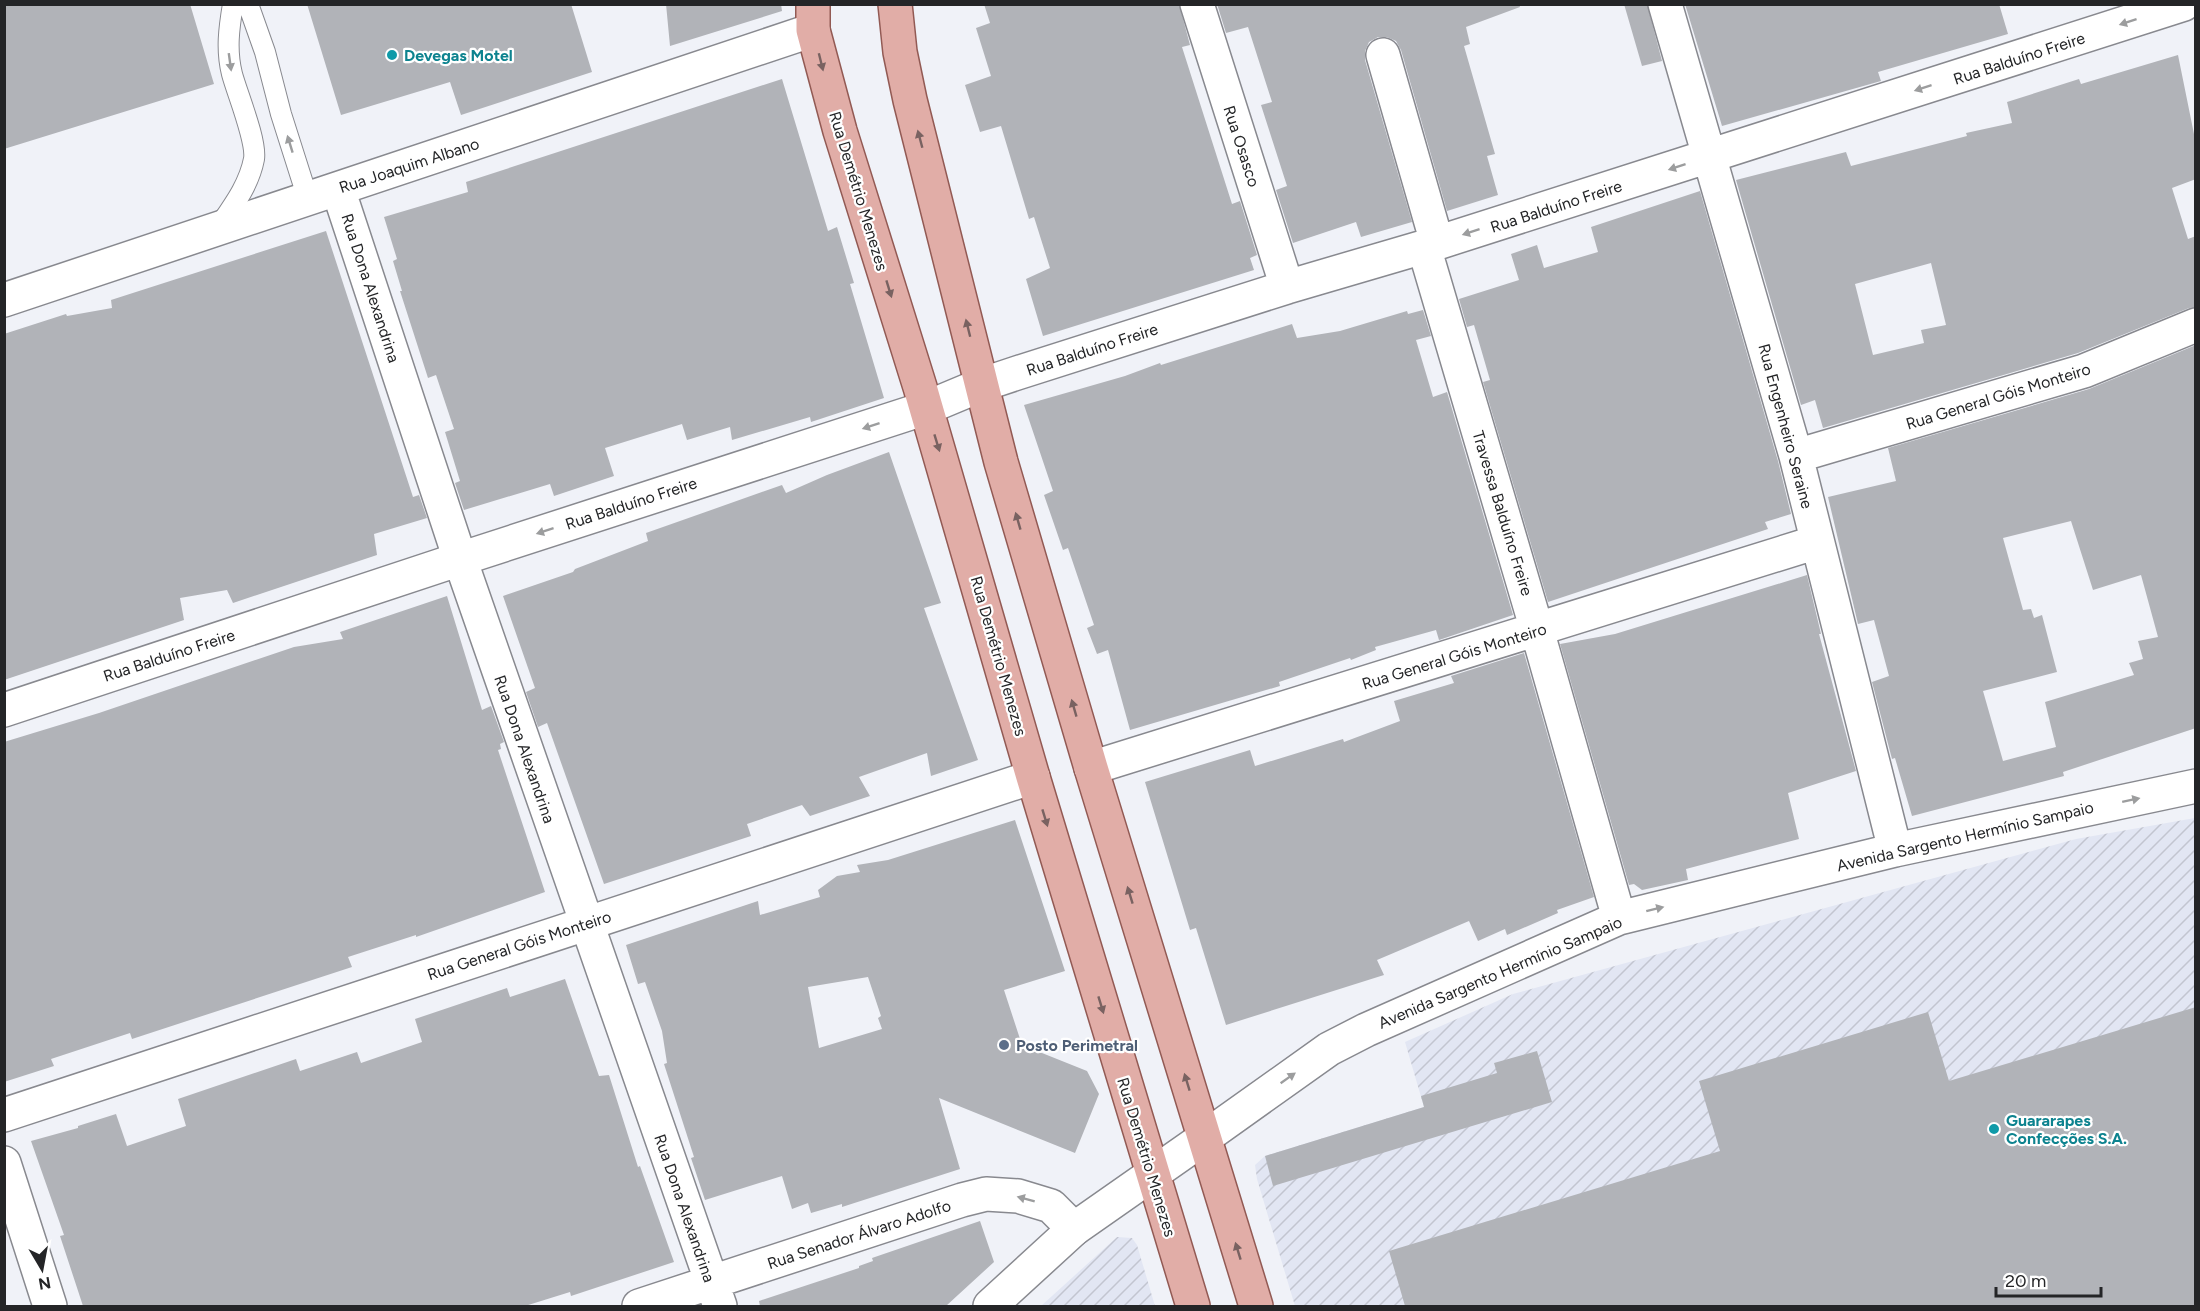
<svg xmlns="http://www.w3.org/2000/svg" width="2200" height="1311" font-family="Figtree,sans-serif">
<defs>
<pattern id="industrial-furrows" width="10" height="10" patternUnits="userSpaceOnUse" patternTransform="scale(1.5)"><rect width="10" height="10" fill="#e2e6f3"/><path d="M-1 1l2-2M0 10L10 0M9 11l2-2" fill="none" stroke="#c2c5d0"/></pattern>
</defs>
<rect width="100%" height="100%" fill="#f0f2f8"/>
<path fill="url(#industrial-furrows)" d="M2195,818v488h-900l-38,-127 -2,-14 10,-9 159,-49 -19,-65 108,-48 563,-155z
M1117,1237l15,1 5,7 18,61h-114z"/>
<path fill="#b1b3b8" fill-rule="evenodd" d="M4,4h186l24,80 -210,65z
M307,4h264l21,68 -131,43 -11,-33 -109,33z
M666,4h115l1,7 -112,35z
M984,4h195l11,41 -8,2 50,157 8,-3 17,54 -7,3 4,12 -211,66 -17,-57 24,-11 -16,-51 -5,2 -28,-93 -21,6 -15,-47 26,-9 -15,-48 14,-5z
M1217,4h302l1,3 -54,20 4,17 -6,2 31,108 -8,2 11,39 -51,16 -46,-161 -5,-9 -9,-4h-9l-9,5 -4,9v9l47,162 -51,15 -5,-15 -63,21 -17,-53 11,-4 -26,-81 11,-3 -24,-75 -22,6z
M1624,4h23l15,57 -20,5z
M1685,4h314l9,30 -130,38 3,9 -159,45z
M2178,55l18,89v35l-24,9 16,51 8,-3v71l-7,1 -111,45 -255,75 -8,-28 -14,5 -65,-225 110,-28 5,14 116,-30 -1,-3 46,-10 -5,-21 72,-23 2,5zM1931,263l15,62 -25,5 3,13 -51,12 -18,-71z
M782,79l46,152 9,-4 17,56 -4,1 34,114 -73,24 -1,-5 -78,23 -2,-13 -43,13 -5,-16 -77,24 9,28 -60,20 -4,-12 -86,26 -9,-27 5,-2 -15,-49 9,-3 -18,-54 -8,3 -28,-87h2l-9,-30 4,-2 -13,-42 84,-25 -2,-10z
M1700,191l78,270 13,53 -26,8 3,7 -220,73 -65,-220 7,-2 -16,-55 -7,2 -8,-28 60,-19 -8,-26 26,-9 7,23 54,-16 -7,-25z
M326,231l87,266 6,-2 8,23 -53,16 3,21 -144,48 -6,-13 -47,8 4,22 -180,60v-346l62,-20 1,2 45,-8 -1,-8z
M1423,310l8,26 -15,4 17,57 14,-5 66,223 -74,25 -3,-10 -61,17 1,3 -25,10 -1,-2 -71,24 1,4 -150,44 -22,-80 -11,4 -10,-26 7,-3 -26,-77 -5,2 -19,-55 9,-4 -29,-86 101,-29 35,-13 1,2 131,-41 5,14 43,-7 67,-20 1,3z
M2196,345v383l-133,44 1,4 -152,40 -17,-58 -3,1 -20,-77 17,-6 -15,-56 -16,4 -30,-127 68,-16 -8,-33 201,-59zM2071,521l22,69 48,-15 17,62 -20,4 5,18 -14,4 5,12 -89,27 11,45 -53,14 -20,-70 74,-19 -15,-57 -8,3 -3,-9 -8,1 -20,-72z
M889,452l52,151 -17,5 54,152 -47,16 -4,-23 -68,24 11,19 -60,20 -8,-11 -55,19 4,12 -147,48 -57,-161 -9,4 -12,-35 9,-4 -32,-92 70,-24 2,-3 73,-28 -2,-8 136,-48 4,8 41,-18z
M1807,575l14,59h-2l37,137 -68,22 11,46 -113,30 2,11 -46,10 -8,-6 -5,1 -69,-241 55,-10z
M447,596l35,114 9,-4 13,36 -4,2 1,5 -3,1 47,142 -129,45v-2l-68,22 4,10 -220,72 -2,-6 -79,26 3,7 -50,16v-340l95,-29 195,-66 49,-8 -3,-7z
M1524,653l70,244 -37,13 1,3 -51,22 -2,-6 -27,12 -9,-20 -92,39 7,15 -158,50 -30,-97 -6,2 -45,-148 105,-32 5,16 88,-27 1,3 56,-21 -6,-20 60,-18 -3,-7z
M1015,820l50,151 -61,19 18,55 65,26 12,23 -24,59 -136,-55 21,71 -118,38v-3l-31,9 -3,-10 -16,6 -10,-33 -77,24 -14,-42 3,-1 -30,-93 3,-1 -5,-32 -17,-49 -7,2 -12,-39 132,-44 2,14 60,-18 -2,-7 19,-14 23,-4 -3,-7 31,-5zM868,977l13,39 -3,2 4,11 -63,19 -11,-61z
M565,979l34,97 10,-1 29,92 2,-1 34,96 -103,34 -1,-4 -45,14h-442l-23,-70 4,-1 -33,-94 47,-13v-2l38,-12 11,32 59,-20 -8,-27 118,-40 4,12 57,-19 4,11 61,-21 -7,-23 92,-31 3,9z
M2196,1007v299h-791l-16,-55 331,-100 -21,-70 229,-69 21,69z
M1537,1051l15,51 -279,84 -8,-30 159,-49 -3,-11 76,-23 -3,-10z
M980,1221l14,41 -48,44h-186l-1,-5 100,-33v-2l14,-5 -1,-3z"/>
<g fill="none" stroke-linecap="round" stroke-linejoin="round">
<defs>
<path id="lane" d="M248,4l17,48 16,62 27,85
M218,228c15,-22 31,-43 36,-69 3,-18 -17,-66 -22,-85 -6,-24 -3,-46 1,-70"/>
<path id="street" d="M1197,4l90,283
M1665,4l131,452 99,394
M1383,55l54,188
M338,189l122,370 260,747
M1424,247l113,383 82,288
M4,300l809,-270
M1796,456l288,-85 112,-46
M4,710l456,-151 466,-151 55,-23 36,-12 270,-86 150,-44 747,-239
M1091,768l726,-226
M4,1115l1029,-338
M1204,1138l125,-89 37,-19 253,-112 276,-68 301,-64
M4,1163l46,143
M639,1306l323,-106 24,-6 32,2 33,10 23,23"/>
<path id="secondary" d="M990,1306l84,-77 130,-91"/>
<path id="primary" d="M813,4v26l27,101 80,256 113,390 160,529
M895,4l5,48 10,48 91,362 90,306 165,538"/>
</defs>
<use href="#lane" stroke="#88898f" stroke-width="22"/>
<use href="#street" stroke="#88898f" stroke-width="36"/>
<use href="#secondary" stroke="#88898f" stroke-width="36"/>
<use href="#primary" stroke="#925a54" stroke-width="36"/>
<use href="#lane" stroke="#fff" stroke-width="20"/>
<use href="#street" stroke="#fff" stroke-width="33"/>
<use href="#secondary" stroke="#fff" stroke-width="33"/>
<use href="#primary" stroke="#e1ada7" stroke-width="33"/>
</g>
<defs><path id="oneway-solid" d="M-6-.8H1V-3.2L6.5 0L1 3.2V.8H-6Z" transform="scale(1.5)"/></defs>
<g fill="#9c9d9e">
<use href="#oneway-solid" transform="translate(2128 22) rotate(162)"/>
<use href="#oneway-solid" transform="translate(230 62) rotate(82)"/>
<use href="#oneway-solid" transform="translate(1923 88) rotate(162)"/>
<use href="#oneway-solid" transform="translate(290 144) rotate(-107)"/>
<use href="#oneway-solid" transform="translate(1677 167) rotate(162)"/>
<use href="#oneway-solid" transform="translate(1471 232) rotate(162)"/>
<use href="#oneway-solid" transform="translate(871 426) rotate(162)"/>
<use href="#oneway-solid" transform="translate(545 531) rotate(162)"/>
<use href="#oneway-solid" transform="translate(2131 800) rotate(-12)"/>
<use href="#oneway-solid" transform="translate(1655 909) rotate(-14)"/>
<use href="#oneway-solid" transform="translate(1288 1078) rotate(-35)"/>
<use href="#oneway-solid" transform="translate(1026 1199) rotate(-165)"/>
</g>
<g fill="#796261">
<use href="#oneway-solid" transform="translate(821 62) rotate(76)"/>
<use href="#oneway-solid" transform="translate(920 139) rotate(-105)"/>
<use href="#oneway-solid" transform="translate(889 289) rotate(73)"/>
<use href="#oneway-solid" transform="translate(968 328) rotate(-104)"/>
<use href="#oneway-solid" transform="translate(937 443) rotate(73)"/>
<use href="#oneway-solid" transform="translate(1018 521) rotate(-106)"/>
<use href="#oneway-solid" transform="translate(1074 708) rotate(-106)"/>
<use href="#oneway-solid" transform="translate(1045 818) rotate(73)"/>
<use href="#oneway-solid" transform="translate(1130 895) rotate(-107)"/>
<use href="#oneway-solid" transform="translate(1101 1005) rotate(73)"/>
<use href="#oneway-solid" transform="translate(1187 1082) rotate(-107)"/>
<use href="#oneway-solid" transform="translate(1238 1251) rotate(-107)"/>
</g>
<g fill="#0f9aa8" stroke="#fff" stroke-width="2">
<circle cx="392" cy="55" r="6"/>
<circle cx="1994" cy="1129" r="6"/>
</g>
<circle fill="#5c6f8a" stroke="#fff" stroke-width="2" cx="1004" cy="1045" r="6"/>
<g text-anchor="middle" stroke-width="4.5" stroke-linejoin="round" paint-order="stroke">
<g font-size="16" font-weight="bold" fill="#0d838f" stroke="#fff" text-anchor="start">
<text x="404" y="61">Devegas Motel</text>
<text x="2006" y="1126">Guararapes<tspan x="2006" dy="18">Confecções S.A.</tspan></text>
</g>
<g font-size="16" fill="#242527" stroke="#fff">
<text transform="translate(2019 58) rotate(-18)" y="6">Rua Balduíno Freire</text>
<text transform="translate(1242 146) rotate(72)" y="6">Rua Osasco</text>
<text transform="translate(409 165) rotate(-18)" y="6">Rua Joaquim Albano</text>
<text transform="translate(859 191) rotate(73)" y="6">Rua Demétrio Menezes</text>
<text transform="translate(1556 206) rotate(-18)" y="6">Rua Balduíno Freire</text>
<text transform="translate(371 288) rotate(72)" y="6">Rua Dona Alexandrina</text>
<text transform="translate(1092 349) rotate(-18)" y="6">Rua Balduíno Freire</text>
<text transform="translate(1998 396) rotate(-17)" y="6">Rua General Góis Monteiro</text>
<text transform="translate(1786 426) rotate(75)" y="6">Rua Engenheiro Seraine</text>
<text transform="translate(631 503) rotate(-18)" y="6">Rua Balduíno Freire</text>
<text transform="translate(1503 513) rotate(73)" y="6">Travessa Balduíno Freire</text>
<text transform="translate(169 655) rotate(-18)" y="6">Rua Balduíno Freire</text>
<text transform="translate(999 656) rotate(74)" y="6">Rua Demétrio Menezes</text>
<text transform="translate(1454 656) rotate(-17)" y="6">Rua General Góis Monteiro</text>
<text transform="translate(525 749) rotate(71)" y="6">Rua Dona Alexandrina</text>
<text transform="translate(1965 836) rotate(-13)" y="6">Avenida Sargento Hermínio Sampaio</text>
<text transform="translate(519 945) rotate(-18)" y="6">Rua General Góis Monteiro</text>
<text transform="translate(1500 972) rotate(-23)" y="6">Avenida Sargento Hermínio Sampaio</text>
<text transform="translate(1147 1157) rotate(73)" y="6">Rua Demétrio Menezes</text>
<text transform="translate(685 1208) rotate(71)" y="6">Rua Dona Alexandrina</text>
<text transform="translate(859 1234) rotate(-18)" y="6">Rua Senador Álvaro Adolfo</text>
</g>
<g font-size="16" font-weight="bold" fill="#4e5e75" stroke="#fff" text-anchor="start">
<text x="1016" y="1051">Posto Perimetral</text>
</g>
</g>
<rect width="2200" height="1311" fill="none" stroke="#242527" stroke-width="12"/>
<g transform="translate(42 1269) rotate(170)" stroke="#ffffff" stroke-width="4.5" paint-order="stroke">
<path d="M0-4.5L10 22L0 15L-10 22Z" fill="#242527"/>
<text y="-9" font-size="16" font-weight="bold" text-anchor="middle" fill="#242527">N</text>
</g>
<path d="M1996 1287v9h105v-9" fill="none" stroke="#242527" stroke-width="3"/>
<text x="2005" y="1287" font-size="18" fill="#242527" stroke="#ffffff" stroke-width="4.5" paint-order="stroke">20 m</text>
</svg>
